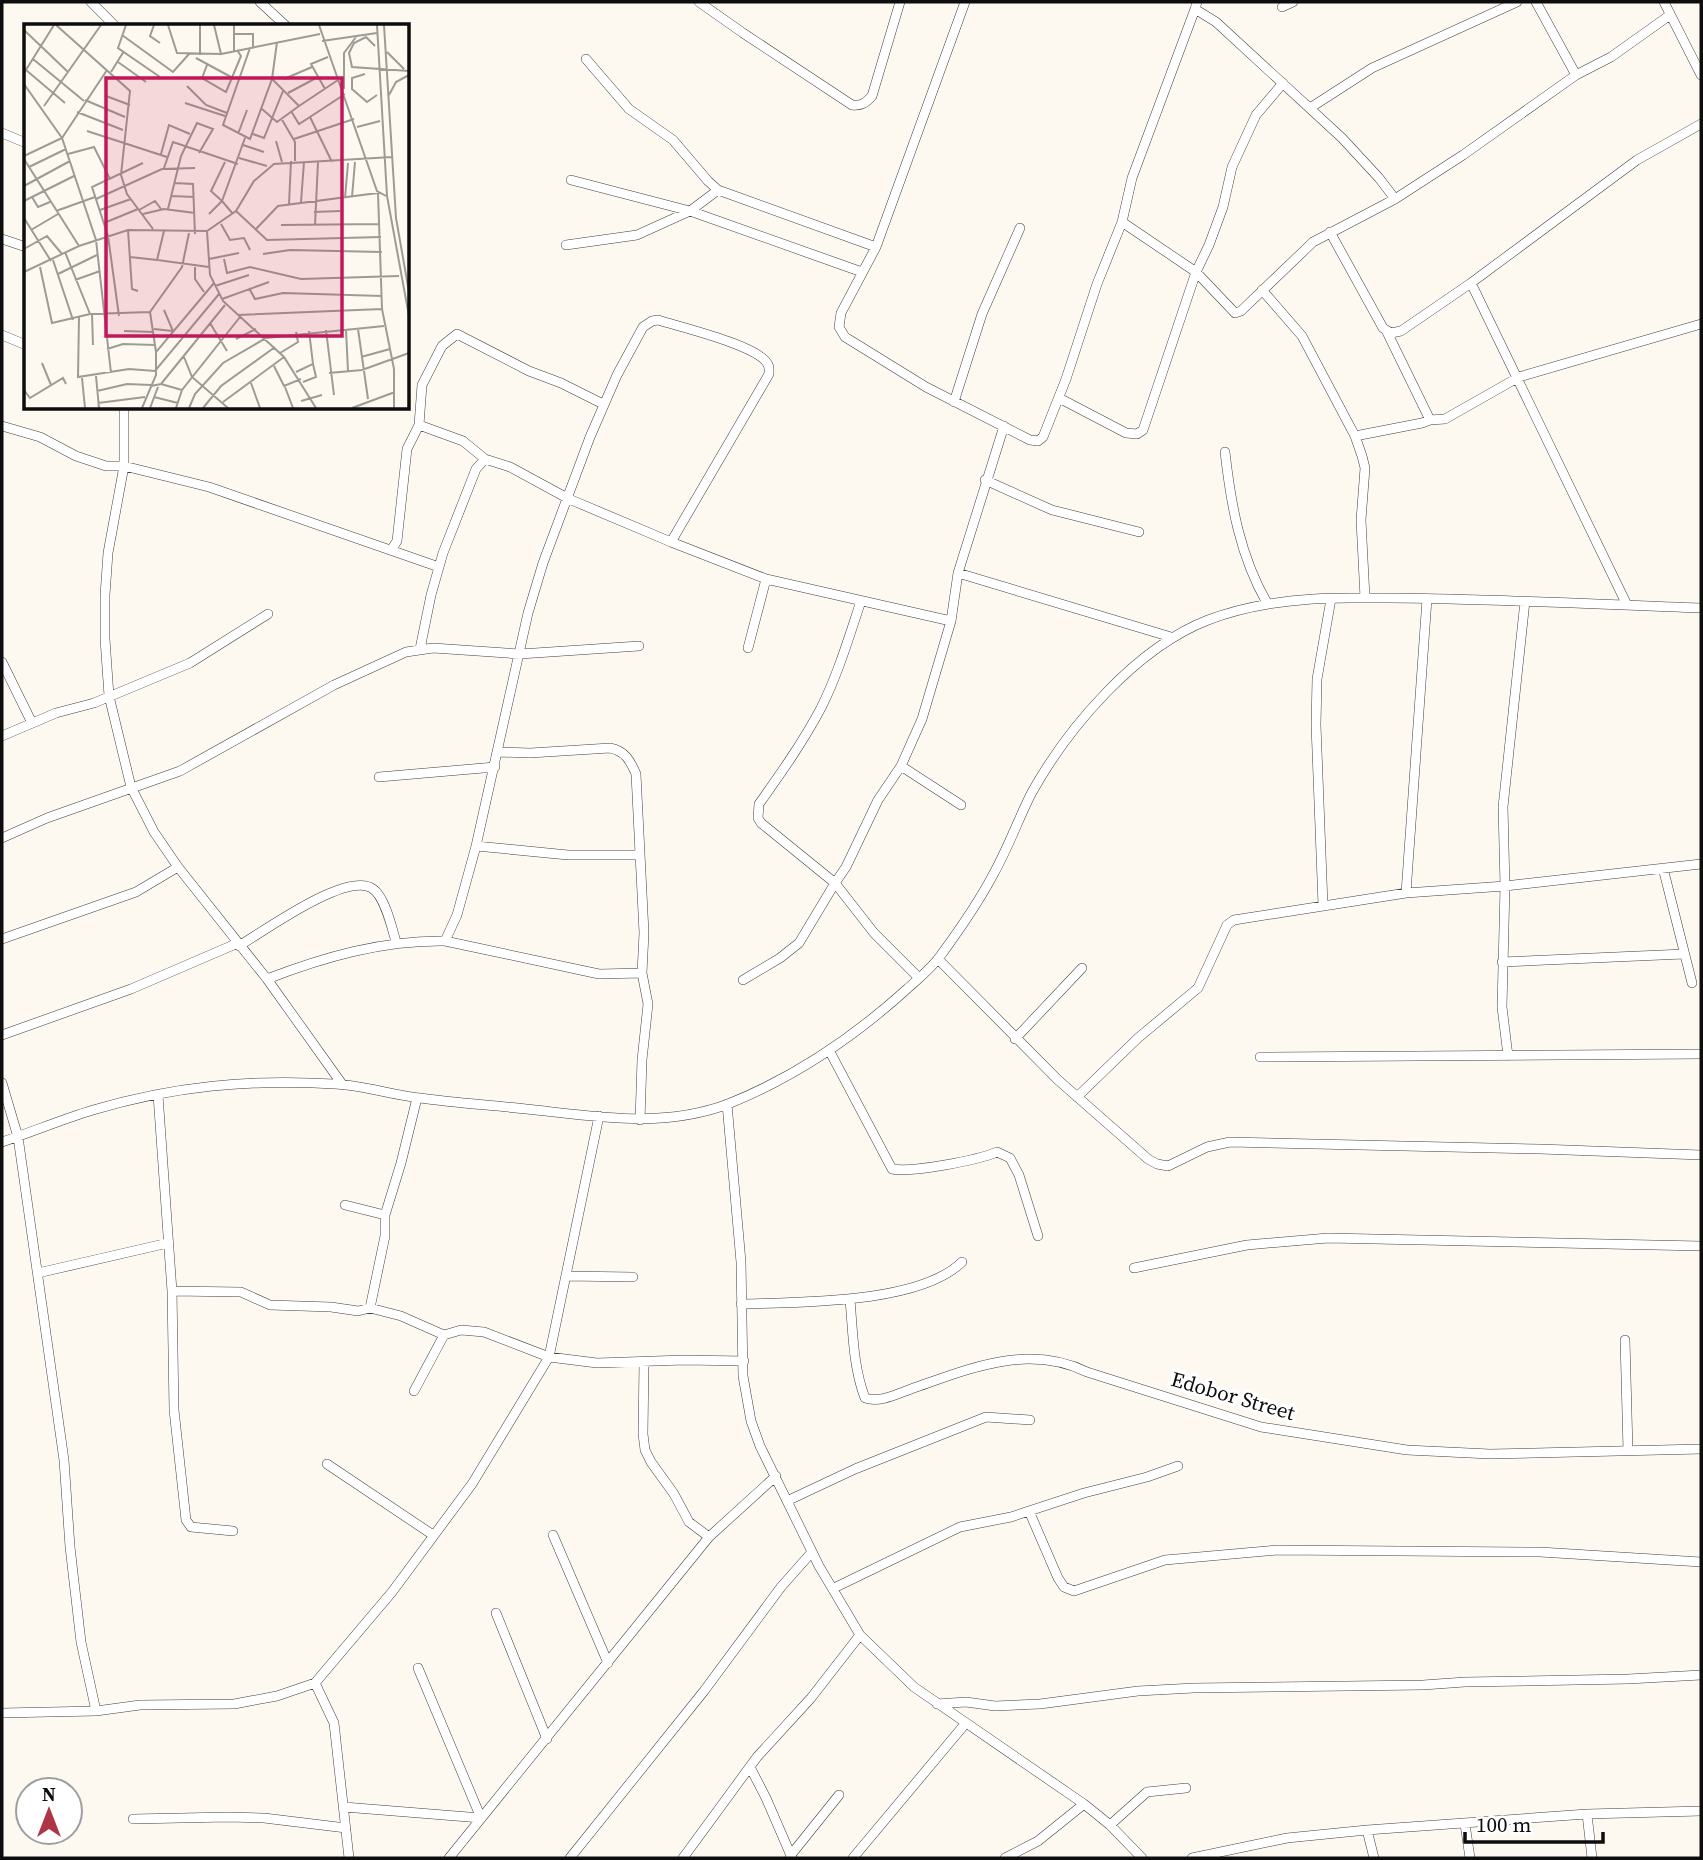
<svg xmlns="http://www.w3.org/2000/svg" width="1703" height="1860" font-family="'Source Serif 4',serif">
<rect width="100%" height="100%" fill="#fdf9f0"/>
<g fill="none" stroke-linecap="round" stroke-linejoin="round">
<defs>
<path id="minor" d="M91,2l24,24
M260,2l26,24
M699,2l44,31 109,72c9,1 14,-2 20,-9l28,-94
M965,2l-89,245 -35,66 -2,14 6,10 81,50 104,53 8,1 5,-4 23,-58 31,-95 25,-62 10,-44 63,-169
M1197,2l-2,7 21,13 126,116 37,40 16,21 68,-44 113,-80 35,-18 59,-42
M1536,2l40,73
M1664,2l37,73
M1282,7l11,-5
M586,59l43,50 44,31 35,41 10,9 158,57
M1310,108l62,-40 145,-66
M2,133l24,10
M571,180l119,31 172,61
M1122,222l74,50 39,41 6,-2 72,-69 82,-43
M1330,232l53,96 8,5 10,-2 70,-48
M2,239l24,8
M566,245l71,-10 53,-24 28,-21
M1262,290l40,46 53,100 7,20 3,12 -4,52 4,78
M1387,332l43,88
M2,335l24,10
M1059,398l67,35 11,1 6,-4 53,-158 13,-27 14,-38 9,-40 24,-52 27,-32
M954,402l28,-88 38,-86
M124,408v58l-16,87 -3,42v44l4,57 22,91 23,45 24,35 89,112 75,105
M419,425l44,16 22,18
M2,426l38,11 36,19 30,10h18l85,21 230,80
M1355,436l67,-13 8,-3 15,-1 74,-42 182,-53
M1225,452c6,53 15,104 42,151
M985,480l67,30 87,22
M391,550l6,-9 10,-92 12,-24 3,-40 20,-39 15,-12 72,37 32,12 42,21
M958,573l213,64
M1627,605l-156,-322 166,-123 64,-36
M748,648l18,-69
M420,649l11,-54 12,-42 33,-84 9,-10 25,8 59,32 102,43 95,37 185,42
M2,662l30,61
M2,736l54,-23 38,-10 96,-40 78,-49
M498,752l32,1 80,-5c15,3 20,12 26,26l8,159 -2,40 6,31 -6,56 -2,60
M901,766l60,39
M379,777l116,-10
M2,838l45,-20 133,-47 154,-86 72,-33 27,-4 87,6 119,-8
M476,846l92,9h71
M1663,868l29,115
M1406,893l21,-294
M1323,905l-7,-180 1,-46 14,-80
M2,939l134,-47 42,-25
M445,941l12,-26 19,-69 52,-233 15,-50 47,-126 27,-62 26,-48 9,-6 6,-1c22,7 98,25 109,43 3,4 2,6 2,11l-98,168
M239,946c25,-15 109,-76 134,-57 12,8 19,39 23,53
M938,959l120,121 90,79 9,5 11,2 39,-19 23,-5 310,7 161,6
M1502,962l182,-8
M919,978l-45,-45 -39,-50 11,-16 32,-67 23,-34 21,-47 29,-98 7,-48 46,-147
M267,979c57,-22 116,-39 178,-38l154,33 43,-1
M743,980l37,-22 19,-15 36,-60 -74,-60 -3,-5 1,-14c22,-31 44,-62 62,-96 17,-34 28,-71 40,-107
M2,1035l129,-46 107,-46
M1015,1039l67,-71
M829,1050l63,119c20,4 86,-9 105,-17l13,6 9,17 19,61
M1508,1056l-6,-49 3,-121 -2,-79 22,-206
M1260,1057l441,-3
M2,1083l16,54 46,323 6,87 11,95 15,69
M158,1095l14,196 2,119 12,110 5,7 42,4
M1077,1097l61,-59 60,-50 29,-63 7,-5 172,-27 99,-7 196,-22
M417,1098l-16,65 -16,52v21l-15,72 31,8 43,19 17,-5 23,2 65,25 48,6 87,-3 60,1
M727,1104l14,158 2,114 8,45 9,25 59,120 41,69 54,52 170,117 26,21 32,33
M2,1142c30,-10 61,-23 91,-32 81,-24 157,-31 241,-26 29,1 57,11 86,14 35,5 71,7 106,11 68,7 136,20 202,-5 65,-26 127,-68 179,-115 12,-11 25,-21 34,-34 19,-26 38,-53 53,-82 14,-25 24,-53 37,-79 37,-67 105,-146 177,-174 76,-29 161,-22 241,-21 84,2 168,6 252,9
M345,1205l40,10
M1134,1268l113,-23 81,-7 373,8
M38,1273l130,-30
M567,1276l66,1
M172,1291l69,1 29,13 61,2 27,4 12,-3
M850,1300c3,32 3,67 15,98 15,5 32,-4 46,-9 58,-20 116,-46 176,-17l174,55 146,23 83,4 211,-5
M741,1304c59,-2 178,0 221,-42
M1625,1340l3,110
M644,1362l-1,72 2,16 6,12 23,32 15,28 20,15
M414,1391l30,-56
M327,1464l106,71
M789,1500l66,-31 131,-52 44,3
M1029,1511l29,67 6,9 10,4 91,-31 112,-10 263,2 161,10
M553,1535l55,128
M834,1588l126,-61 51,-10 73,-24 63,-16 31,-11
M496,1613l51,126
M937,1704l29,-2 29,4 45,-2 98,-13 56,-3 229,-3 42,-3 163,-3 73,-4
M2,1713l94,-2 44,-6 94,-1 43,-8 38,-13
M750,1767l16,31 26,60
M344,1807l137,11 -63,-150
M1587,1814l5,44
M133,1819l95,-2 36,1 82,10
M1465,1824l5,34
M1110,1825l37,-33 39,-4
M1367,1830l7,28
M790,1856l49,-61
M349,1858l-15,-135 -19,-40 77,-91 80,-108 77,-127 50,-241
M449,1858l260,-321 67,-61
M570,1858l134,-167 77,-104 31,-35
M683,1858l74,-101 54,-59 49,-63
M853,1858l112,-134
M1005,1858l33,-17 46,-37
M1192,1858l95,-20 80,-8 220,-16 114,-3"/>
</defs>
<use href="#minor" stroke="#404040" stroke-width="10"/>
<use href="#minor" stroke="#fff" stroke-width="9"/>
</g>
<g text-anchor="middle" stroke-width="7" stroke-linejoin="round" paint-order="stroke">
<g font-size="21" fill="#0d0d0d" stroke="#fff">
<text transform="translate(1233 1396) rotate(16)" y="7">Edobor Street</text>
</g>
</g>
<g transform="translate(24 24)">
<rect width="385" height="385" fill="#fdf9f0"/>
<path fill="none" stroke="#9d9b95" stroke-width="2" d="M32,1l74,66 -9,84 6,19 26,35M102,1l-8,23 42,29M130,1l-4,11 10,7M144,1l9,28 44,1M176,1v30M190,1l7,29 99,-20M295,1l58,166 9,5M353,1l10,171 22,120M360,1l12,193 13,74M0,6l44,42M211,10h18v13M98,11l51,37 16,-18M298,17l55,-8M253,18l-5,37 27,27 39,-26M351,22l-9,-9 -12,6 -5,10 3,14 57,4M226,24l-27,77 27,14 22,-60M210,27v-26M363,28l17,17M172,34l35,19M9,35l51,42M94,38l28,20M183,41l-5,13 24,14 15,-36 -4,-6M2,46l39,33M87,48l13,-21M0,49l30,-48M341,50l-13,4v11l15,13 10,-7M260,55l28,-12M0,60l38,54 34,102 15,133M163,62l19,19 21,8M301,65l-14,-25 17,-7M320,65v-36l12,-16M264,69l30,-16M365,71l7,-13 13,-7M82,72l24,9M61,76l40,17M161,79l40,13M20,82l57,-81M238,85l15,13 22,-16M267,87l8,13 11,-7M53,88l46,18M257,94l14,24v19M333,103l23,-6M63,107l80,26M214,110l9,-24M229,110l11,4 19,-47M270,115l60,-20M252,117l6,21M219,121l21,7M44,130l26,-7 16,32M137,130l8,-29 21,9M0,132l38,-18 45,-68M215,134l28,8M0,135l55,87M308,138l-22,-45 35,-23M5,143l37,-18M140,144l9,-26 65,22M151,159l18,1 2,50M0,162l46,-25M148,172l22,1M8,173l6,10 12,-5M328,173l3,-35M321,174l3,-35M72,175l66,-30 33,-1M0,177l50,-25M277,178l3,-40M265,180l2,-43M144,185l13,-53 16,-33 16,6 -14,24M76,186l31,-11M115,186l16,-9 6,8M32,187l39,-14M212,187l31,29 114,-3M290,188l26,-1M119,190l21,-5 31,4M185,190l13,-13 -11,-10 14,-29M209,190l-11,-13 23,-63M0,194l27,43M80,199l34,-14M197,200l9,16 14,-2 6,12M257,201l99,-1M291,201l3,-63M7,206l27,-16M104,206l4,59 6,2M231,206l23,-24 100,-13 4,116 12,60v39M140,207l-7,29 52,7M183,207l3,44 13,26 61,56 32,51M0,225l23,-13 15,18M41,228l25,62M239,230l27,-4 92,2M106,233l27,3M185,235l30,-6M200,235l3,14 23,-6 51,12 98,-3M29,236l20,60M16,243l12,56 38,-9 60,-2M171,243v12l9,13M0,248l55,-26 49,-16 79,1 29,-20 18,-30 20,-17 118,-7M34,250l39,-19M51,256l25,-9M191,262l34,-11M225,264l6,11 28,-6 99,3M198,275l47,-17M68,290l1,31M214,291l144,-6M95,292l-11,-80 -16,-49 51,-24M55,293l-1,60 51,-8 26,2 64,-77M186,299l17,28M130,305l19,2 -9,-21M334,305l10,70M302,306l8,65M322,306l2,41M100,307l30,1M212,315l20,-10M83,325l16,-5 32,1M132,328l-6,-40 32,-45 7,-34M256,329l18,-11 -2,-10M160,333l8,20 36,31M337,333l29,-8M18,339l9,22M250,342l10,20 17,-7M272,348l17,-8 -4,-33M305,349l33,-3 47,-17M72,352l3,32M58,354l3,30M279,358l13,-5 -3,-13M227,359l9,25M137,360l21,6M127,362l10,-2 64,-79M261,363l8,21M0,366l6,8 33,-20 3,6M73,367l30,-7 24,1M130,373l24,6M277,377l21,-6M199,378l61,-45M74,379l47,-6M118,384l14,-33v-23l58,-69M126,384l8,-21M152,384l6,-18 58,-73M165,384l6,-14 28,-31 43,-25 118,-12M179,384l18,-22 54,-39M328,384l43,-16"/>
<path fill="#c2185b" fill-opacity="0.15" stroke="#c2185b" stroke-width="3.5" d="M82,54h236v258h-236z"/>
<rect width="385" height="385" fill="none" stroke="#0d0d0d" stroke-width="3.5"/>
</g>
<rect width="1703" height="1860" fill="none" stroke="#0d0d0d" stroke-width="7"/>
<g transform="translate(49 1811)"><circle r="33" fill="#ffffff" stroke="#9e9e9e" stroke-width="2"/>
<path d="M0-5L12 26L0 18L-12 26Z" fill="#ae3545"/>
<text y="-10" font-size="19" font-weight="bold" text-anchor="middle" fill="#0d0d0d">N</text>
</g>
<path d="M1465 1832v10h138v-10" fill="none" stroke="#0d0d0d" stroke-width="3.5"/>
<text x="1476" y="1832" font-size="21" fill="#0d0d0d" stroke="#ffffff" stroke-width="5" paint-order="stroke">100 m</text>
</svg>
